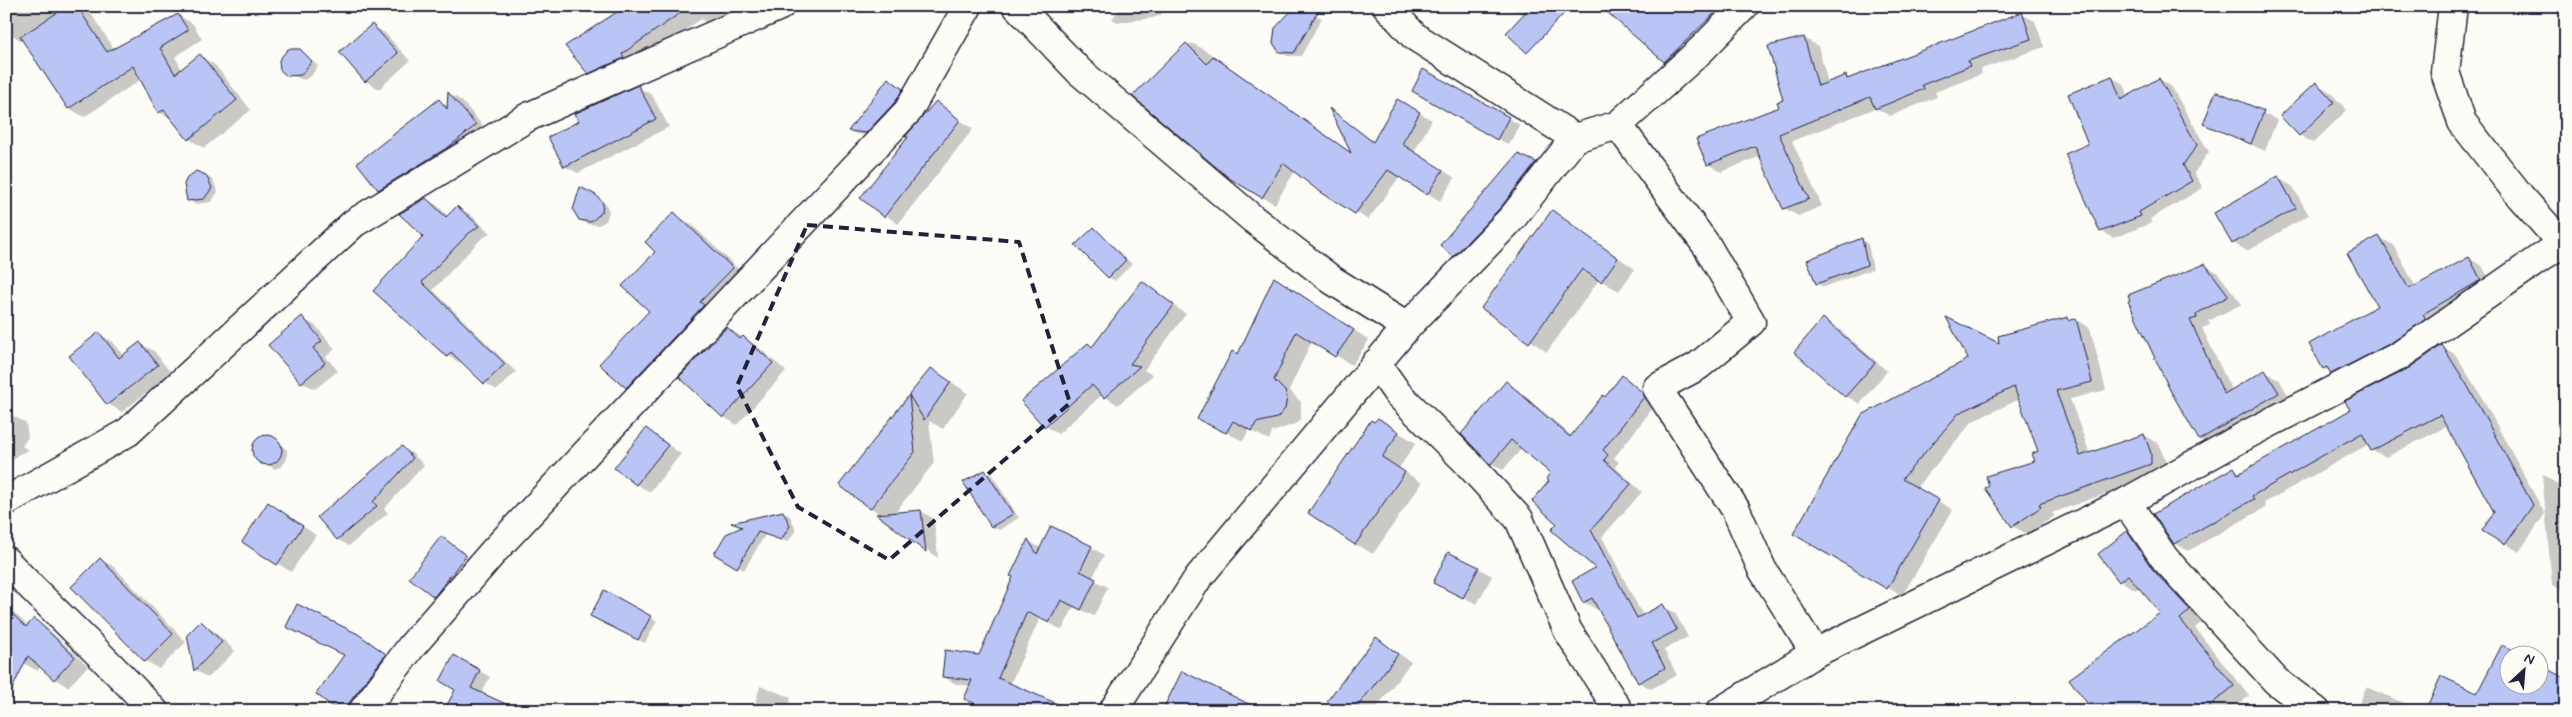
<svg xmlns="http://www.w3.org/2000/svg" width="2572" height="717" font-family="Mynerve,sans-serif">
<rect width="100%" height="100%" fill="#fdfcf7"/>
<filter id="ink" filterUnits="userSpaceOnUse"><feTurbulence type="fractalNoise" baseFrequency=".02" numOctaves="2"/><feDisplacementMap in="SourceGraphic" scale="10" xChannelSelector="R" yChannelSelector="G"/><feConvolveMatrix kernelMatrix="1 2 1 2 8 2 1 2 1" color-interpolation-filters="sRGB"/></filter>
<g filter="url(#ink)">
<path fill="#0003" d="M6,6h80l28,43 64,-34 15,9 9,15 -27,18 7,13 18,-14 15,9 36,45 -47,38 -15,-9 -16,-19 -14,-8 -17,-33 -58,38 -15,-9 -41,-63 -22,-14z
M628,6h128l-37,26 -18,-13 -63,45 -33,18 -16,-9z
M1122,6h40l-1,9 -8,3 -35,4 -6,-3z
M1501,6h36l-10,9z
M1577,6h86l42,38 -27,25 -13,-8 -53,-47 -27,-3z
M2108,6h9l-3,3z
M2021,14l14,7 9,26 -63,22 1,5 -47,18 2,5 -47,19 -14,-8 -84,33 30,65 -24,10 -14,-8 -23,-52 -40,16 -13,-8 72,-57 24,-69 14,8 10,37 17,-7 6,3z
M1316,15l6,3 -21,38h-14l-7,-4 -1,-26z
M372,25l13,8 25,28 -31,28 -13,-8z
M1186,44h8l14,8 145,102 -21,-43 42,31 24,-41 34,19 -18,32 41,26 -15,23 -40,-25 -32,44 -73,-49 -20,33 -13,-7z
M299,50l19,16 -7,10 -7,4 -20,-7z
M1424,70l96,55 -11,20 -96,-55z
M2112,78l12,6 5,13 30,-18 12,7 38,66 -15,21 9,15 -53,31 2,4 -39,15 -12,-7 -12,-86z
M889,79l20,14 -36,43 -17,-2 -6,-4z
M2316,84l13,7 18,19 -34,33 -14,-8z
M638,87l14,8 17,32 -91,46 -14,-7z
M2217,93l60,27 -12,31 -61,-28z
M450,94l12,7 27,32 -96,64 -14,-8 60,-88 10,6z
M936,103l37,26 -75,95 -36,-26 66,-89 2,1z
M1519,155l27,15 -81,92 -11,-6z
M206,176l7,4 5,12 -7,10 -16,2 -7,-4z
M2278,178l14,8 17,29 -62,36 -14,-8 -17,-29z
M580,189l26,15 3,8 -3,9 -7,4 -12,-1 -7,-4z
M426,199l12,7 10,10 9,-9 13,7 20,19 -10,7 -47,50 83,82 -19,18 -12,-7 -23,-22 -2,2 -12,-7 -73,-66 50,-54z
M1553,212l82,57 -16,22 -20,-11 -52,72 -64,-44z
M674,214l17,10 58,55 -105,118 -18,-10 24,-76 7,-59z
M1094,229l38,35 -17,17 -7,-4z
M2379,237l14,8 23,42 53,-29 13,8 12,22 -149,93 -21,-13 54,-61z
M1862,240l6,4 5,25 -49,18 -7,-3 -8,-24z
M2205,265l13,8 24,31 -34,17 2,4 -8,3 30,63 33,-19 14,7 12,22 -78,46 -13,-8 -29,-50z
M1142,283l44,31 -42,56 9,5 -35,30 -16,-10 -44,39 -13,-8 43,-82 5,3z
M1291,288l78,52 -17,25 -40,-24 -23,49 12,12v16l-3,5 -26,9 -3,8 -20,-10 -6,11 -44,-22 39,-64z
M302,318l14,8 19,23 -9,8 12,14 -23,18 -14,-7z
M1824,319l13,8 50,44 -27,33 -14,-8 -50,-44z
M2067,319l4,2 5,-1 14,8 16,62 -36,9 20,55 54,-19 15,9 7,19v9l-114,41 3,3 -28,18 -15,-8 28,-74 -20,-53 -47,22 -57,67 37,22 -51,86 -107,-62 205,-189z
M727,328l29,17 30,26 -49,54 -13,-8z
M99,334l14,8 11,14 16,-12 14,7 17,22 -49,39 -14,-8 -37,-48z
M2442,347l13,7 25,40 65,120 -26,38 -35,-22 12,-18 -48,-86 -62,31 -14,-7 -3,-6 -105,59 2,4 -78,44 -13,-8 59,-74 8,4 110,-62z
M931,369l37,24 -25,36 -14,-8 5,42 -40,51 27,-3 13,8 4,39 -97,-73 68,-88 4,2z
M1622,377l32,23 2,4 -42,54 5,4 -4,5 27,25 -40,45 41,79 20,-10 12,7 13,24 -24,13 13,25 -26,14 -12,-7 -40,-74 -3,1 -12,-7 14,-34 -39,-44 -9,-43 2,-8 -30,-25 -19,22 -12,-6 15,-81 12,7 54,46z
M6,415h6l14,8 2,14 -6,9 7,4 -12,5 -11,16z
M1378,420l38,23 -17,25 23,15 -49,71 -18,-10 20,-120z
M647,429l34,25 -31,38 -14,-8z
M263,437l12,2 12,11v9l-5,7 -7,3 -19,-10 -2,-11z
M402,448l11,6 11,11 -40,44 4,4 -39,33 -12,-7z
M985,471l7,4 27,43 -20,12 -7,-3 -27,-44z
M2542,474l24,16v102l-14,-7z
M269,504l47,31 -25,37 -47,-31z
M783,512l7,4 6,14 -8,12 -23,-7 -21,35 -28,-16 27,-26 -8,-4z
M2127,533l16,9 62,77 -10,9 54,68 -19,15h-136l68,-97 -23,-27 -3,3 -16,-9z
M442,538l37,26 -31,39 -14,-7z
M1028,541l13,7 50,-1 13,8 -12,24 16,8 -14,29 -20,-9 -12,23 -22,-12 -30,67 61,26h-81l-24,-12 5,-13 -15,-2 -13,-7 37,-21z
M100,559l14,8 72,75 -27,27 -13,-8z
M1478,568l14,8 -15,28 -29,-14z
M605,592l52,29 -12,22 -47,-23z
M6,605l22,21 6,-6 13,8 41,38 -20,21 -13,-8 -14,-14 -3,6 -13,-7 -19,-18z
M201,623l13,8 21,20 -27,27 -13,-8 -7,-35z
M361,638l36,24 -37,49h-20z
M1376,638l35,24 -37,49h-31z
M455,657l35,20 -9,17 -24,-4z
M760,686l31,11 -4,14h-34z
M2366,687l57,24h-67z"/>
<path fill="#bac5f6" stroke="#22223b" d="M67,6h10l30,46 71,-38 10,16 -28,18 15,26 25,-20 37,46 -49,40 -24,-30 -6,3 -25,-47 -65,43 -48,-72z
M626,6h64l-68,48 2,4 -36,16 -23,-28z
M1296,6h25l-27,47 -15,-1 -6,-9 2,-15z
M1531,6h40l-44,47 -21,-20z
M1600,6h122l-58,56z
M2022,12l9,27 -63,22 2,5 -48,19 2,4 -49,20 -5,-12 -91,37 30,65 -26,10 -28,-63 -48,19 -11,-26 83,-32 -2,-5 6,-2 -15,-54 36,-9 14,49 28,-11 1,4z
M372,24l26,29 -33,29 -26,-30z
M1186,43l21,21 6,-8 138,97 -22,-45 44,34 24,-43 23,13 -18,32 41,26 -16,25 -39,-25 -33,44 -39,-25 -33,-26 -21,35 -33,-20 -97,-82z
M288,49h12l12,12 -11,14 -14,1 -7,-6 -1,-10z
M1423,69l86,48 -12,23 -85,-49z
M2112,76l9,24 38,-22 38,67 -14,20 9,16 -53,31 2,4 -41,16 -35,-78 23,-10 -20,-50z
M888,78l15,11 -8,13 -29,31 -18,-2z
M2316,82l18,20 -35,34 -19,-20z
M638,85l18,34 -92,48 -16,-30 31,-16 -5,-7z
M2216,91l48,20 -13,33 -48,-20z
M448,92l28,33 -26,21 -72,44 -21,-27 82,-64 8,10z
M936,101l24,19 -76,97 -24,-19 48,-61h-3z
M1518,154l18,8 -35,45 -48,50 -13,-12z
M196,171l10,4 6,13 -8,11 -17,2 -3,-17 3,-6z
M2278,176l18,32 -64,36 -18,-31z
M580,187l16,8 7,8 -1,9 -11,10 -12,-2 -6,-10z
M426,198l20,19 11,-11 22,20 -11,8 -46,48 83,82 -21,20 -33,-32 -4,5 -74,-66 50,-55 -24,-22z
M1552,210l66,48 -17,24 -19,-13 -53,74 -48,-35z
M674,212l59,56 -33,34 4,3 -78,83 -27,-24 50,-53 -27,-25 33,-34 -10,-10z
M1094,227l32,33 -18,18 -33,-33z
M2379,236l30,53 60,-32 12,23 -58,34 3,5 -35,24 -60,31 -4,-7 -4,2 -14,-25 68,-38 -30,-53z
M1862,238l5,27 -51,19 -9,-24z
M2205,264l24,32 -33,18 1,4 -7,2 34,74 41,-24 14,23 -80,47 -29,-50 -42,-89 2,-1 -2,-5z
M1274,277l80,53 -19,27 -39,-25 -22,48 11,11 2,6 -2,12 -8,9 -21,5 -4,8 -19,-10 -7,12 -29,-14 35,-68 6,3z
M1142,281l32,24 -44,59 10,2 -36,32 -12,-13 -48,42 -23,-26 67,-58 4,4z
M302,316l20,25 -9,7 12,15 -24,20 -33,-38z
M1946,317l53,26 -1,-7 70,-19 1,4 7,-3 16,64 -36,9 24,65 64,-22 7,19v11l-112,40 2,3 -29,20 -27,-39 4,-2 -3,-10 49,-15 -3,-7 6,-3 -24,-64 -55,26 -57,66 37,21 -52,89 -94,-55 69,-119 106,-56z
M1823,318l52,45 -30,34 -51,-45z
M727,327l13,12 3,-3 30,27 -50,55 -44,-41z
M99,332l20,26 21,-16 18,23 -51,40 -38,-49z
M2442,345l25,40 66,120 -28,40 -23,-14 12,-19 -54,-97 -69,36 -9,-18 -110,63 2,3 -80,45 -21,-30 81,-47 4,7 112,-64 -5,-9 61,-31z
M931,368l20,14 -27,38 -15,-25z
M1622,375l20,17 2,5 -41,53 5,5 -4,5 27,24 -40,46 46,88 26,-14 14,26 -25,13 13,25 -27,15 -46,-85 -9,5 -11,-22 23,-13 -44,-38 6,-6 -25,-23 17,-20 -3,-2 4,-6 -39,-33 -21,25 -29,-31 45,-53 64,56 33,-42 2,2z
M909,395l6,57 -45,57 -31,-24z
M1378,418l21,14 -17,25 23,15 -50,73 -47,-32 63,-93 3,2z
M646,428l22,17 -32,40 -22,-17z
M252 450a15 15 0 1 1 30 0a15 15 0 1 1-30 0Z
M402,446l11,12 -40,44 4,4 -40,34 -20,-23z
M985,470l28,44 -22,13 -28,-45z
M268,502l35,24 -26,39 -35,-23z
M921,510l5,42 -50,-38z
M783,511l7,15 -9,14 -23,-8 -21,36 -23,-14 12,-20 16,-7 -11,-4z
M1051,526l41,20 -12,25 16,8 -15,31 -20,-10 -12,23 -22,-11 -29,66 76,33h-82l-28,-12 8,-19 -30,-3 3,-27 34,5 34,-78 -3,-1 18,-37 9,15z
M2127,531l26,39 37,40 -10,9 54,67 -31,25h-110l-24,-32 91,-66 -32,-38 -9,7 -21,-28z
M441,536l25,19 -32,42 -25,-19z
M1448,552l31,15 -16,31 -30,-15z
M100,558l73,76 -28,28 -74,-75z
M604,590l47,26 -13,24 -48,-24z
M297,604l61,30 28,20 -43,57h-5l-22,-17 28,-39 -58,-28z
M6,608l20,19 8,-9 41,39 -21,23 -26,-24 -22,45z
M201,621l21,21 -28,29 -7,-36z
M1376,637l22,17 -44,57h-13l-14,-10z
M2502,645l17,9h-9v30h30v-19l26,14v32h-141l16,-35 36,17z
M454,655l26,15 -9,18 50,23h-77l11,-21 -15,-9z
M1182,671l81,40h-101z"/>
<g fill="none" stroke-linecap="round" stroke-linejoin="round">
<defs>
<path id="minor" d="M1017,6l62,65 174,148 79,61 75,47
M1387,6l27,30 161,102
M2453,6l-8,66 17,50 58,74 46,52
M1618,125l89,121 44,76 -53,44 -41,22 79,122 26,59 53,84
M1376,363l22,31 67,66 54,59 49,112 51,80
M6,501l122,-69 226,-209 174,-106 252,-111
M2126,502l39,57 111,122 40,30
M6,561c48,51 101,98 148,150
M363,711l48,-64 83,-96 414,-440 60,-105
M1113,711l85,-133 209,-251 106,-110 62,-79 43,-13 83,-75 43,-44
M1721,711l94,-58 311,-151 124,-69 149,-77 167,-116"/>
</defs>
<use href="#minor" stroke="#22223b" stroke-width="31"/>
<use href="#minor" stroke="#fdfcf7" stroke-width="28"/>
</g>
</g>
<path fill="none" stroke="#22223b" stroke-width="4" stroke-dasharray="10 6" stroke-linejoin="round" d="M807,225l212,17 51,161 -181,157 -91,-53 -61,-121z"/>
<rect width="2572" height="717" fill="none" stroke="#fdfcf7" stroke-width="25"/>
<rect x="12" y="12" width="2547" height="692" fill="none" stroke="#22223b" stroke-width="2" filter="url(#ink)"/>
<g transform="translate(2524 670) rotate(26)"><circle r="24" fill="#fdfcf7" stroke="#a5a5ac"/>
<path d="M0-4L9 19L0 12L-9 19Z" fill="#22223b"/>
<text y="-8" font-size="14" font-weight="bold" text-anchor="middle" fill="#22223b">N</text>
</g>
</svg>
